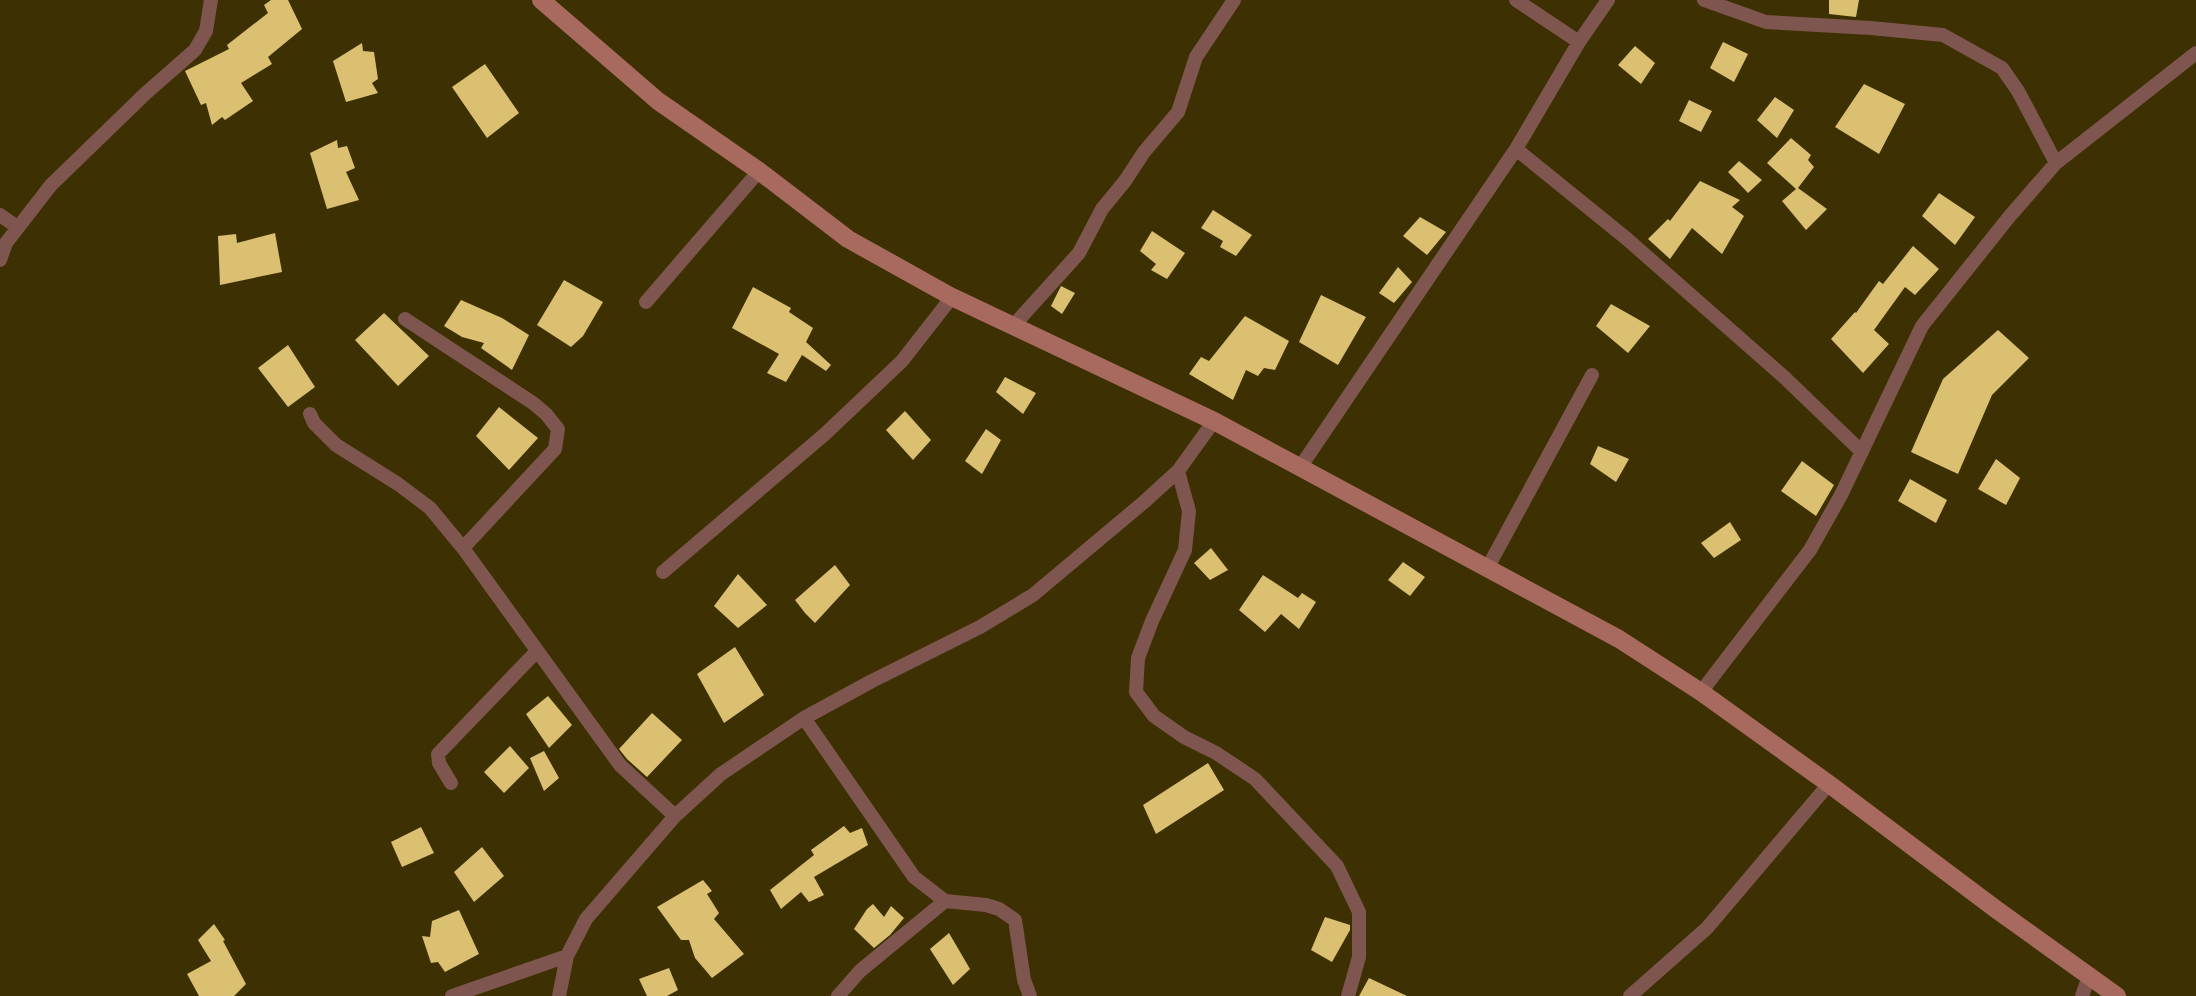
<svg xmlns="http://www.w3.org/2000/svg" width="2196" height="996" font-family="'Public Sans',sans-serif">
<rect width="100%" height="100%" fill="#3d3003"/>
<path fill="#dbc072" d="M271,0h17l14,29 -34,28 4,7 -31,19 12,18 -28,19 -3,-3 -10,8 -6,-22 -5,2 -16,-34 44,-22 -2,-4 41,-32 -4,-8z
M1829,0h30l-3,17 -27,-3z
M1723,42l25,12 -14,28 -24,-14z
M362,43l1,8 11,1 4,27 -6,4 6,10 -32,9 -13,-41z
M1635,46l20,17 -14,21 -23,-19z
M485,64l34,49 -32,25 -35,-51z
M1864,84l41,20 -26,50 -44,-27z
M1775,97l19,13 -17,28 -20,-18z
M1689,100l23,11 -11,21 -22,-11z
M1791,138l20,17 -3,5 6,7 -16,21 29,21 -21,21 -24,-29 14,-12 -29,-26z
M337,140l1,8 9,-2 8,22 -9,4 13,28 -32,9 -17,-56z
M1739,161l23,19 -14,13 -20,-21z
M1700,181l40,19 -8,7 12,9 -22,38 -30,-26 -22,31 -22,-20 20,-20 2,2z
M1939,193l36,24 -20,28 -33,-29z
M1213,210l39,25 -16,21 -16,-9 3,-6 -22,-13z
M1420,217l26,15 -19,23 -24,-19z
M1152,231l33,22 -18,26 -16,-9 5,-6 -16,-13z
M275,233l7,39 -62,13 -2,-49 18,-2 1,9z
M1913,246l26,23 -24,26 -10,-8 -31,43 15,14 -26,29 -32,-34 24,-27 1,1 23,-32 4,3z
M1398,267l14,15 -18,21 -15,-10z
M564,280l39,22 -20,34 -12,11 -34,-22z
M1061,286l14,7 -13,21 -11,-8z
M753,287l38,21 -2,4 24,16 -7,14 25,23 -5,6 -24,-16 -16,27 -19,-9 12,-19 -47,-26z
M1321,295l45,22 -28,48 -39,-23z
M461,300l41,18 27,17 -17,35 -31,-22 3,-5 -22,-6 -18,-11z
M1611,304l39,22 -22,27 -32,-27z
M384,313l45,43 -31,30 -43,-46z
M1245,316l44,25 -14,29 -11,-2 -6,8 -12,-6 -13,30 -44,-26 12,-17 8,4z
M1998,330l31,28 -37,37 -34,79 -47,-22 32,-73z
M288,345l27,42 -27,20 -30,-39z
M1005,377l31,16 -13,21 -27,-22z
M499,407l39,31 -29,32 -33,-34z
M905,411l26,29 -18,20 -27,-30z
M986,429l15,11 -19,34 -17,-13z
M1598,446l31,13 -13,23 -26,-18z
M1996,459l24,19 -14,27 -28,-16z
M1802,461l32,24 -18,31 -35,-25z
M1910,479l37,21 -11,23 -38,-22z
M1730,522l11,18 -27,18 -13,-15z
M1211,548l17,22 -18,10 -16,-17z
M1403,562l22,15 -15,19 -22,-16z
M835,565l15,20 -35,38 -10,-10 -10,-13z
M738,574l29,31 -29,23 -24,-22z
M1263,575l35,23 4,-5 14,9 -17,27 -18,-15 -16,18 -26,-22z
M735,647l29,48 -40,28 -27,-49z
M548,696l24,29 -23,23 -23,-34z
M652,713l30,27 -35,37 -20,-18 -8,-10z
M510,746l19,22 -25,25 -20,-21z
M544,751l15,27 -15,13 -14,-33z
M1208,763l16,27 -68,44 -13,-29z
M844,826l6,7 12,-5 6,17 -54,32 10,18 -15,7 -8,-10 -20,17 -11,-19 44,-35 -3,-5z
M421,827l13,26 -32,14 -11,-25z
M482,847l22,29 -30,26 -20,-30z
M703,880l9,11 -5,3 12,19 -5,6 30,35 -32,24 -17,-20 -6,-18h-8l-24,-33z
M873,904l11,13 7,-11 13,12 -14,17 -16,13 -20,-19 13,-20z
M459,910l20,44 -34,18 -7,-10 -7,1 -9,-27 8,1 2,-16z
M1325,917l25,8v5l-18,32 -21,-12z
M214,924l11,16 -2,1 23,43 -12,12h-35l-12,-22 24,-13 -13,-21z
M949,933l21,36 -17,16 -23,-36z
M669,968l9,22 -11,6h-20l-8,-17z
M1369,978l38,18h-48z"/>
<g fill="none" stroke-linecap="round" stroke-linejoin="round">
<path stroke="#7e564f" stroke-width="14" d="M1516,0l63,42
M1704,0l62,22 105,6 72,7 59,33 16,23 38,72
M1516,149l111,90 157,138 78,75
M0,215l17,12
M0,260l6,-17 45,-58 95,-92 49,-43 11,-19 5,-31
M646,302l113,-131
M405,319l128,84 13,11 12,15 -3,20 -92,99
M1014,325l65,-72 23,-44 23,-28 19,-29 34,-40 18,-55 38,-57
M310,414l4,9 22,22 62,39 32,24 33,40 157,217 55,51
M1301,466l215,-317 63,-107 29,-42
M1178,471l11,40 -4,39 -33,71 -14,37 -2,34 18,24 30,21 32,16 39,26 82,87 22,46v45l-11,39
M1488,567l104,-192
M663,572l162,-138 77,-73 50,-64
M1701,692l109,-142 31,-55 81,-169 87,-109 47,-54 140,-110
M804,718l110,159 31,24 41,4 13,4 16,11 9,60 6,16
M451,783l-12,-20 -1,-9 99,-103
M452,996l115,-40
M559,996l8,-40 19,-37 89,-103 46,-42 83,-56 68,-37 108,-54 53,-32 111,-93 34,-31 36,-50
M838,996l22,-25 85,-70
M1630,996l77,-68 122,-144
M2082,996l7,-20"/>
<path stroke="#a86a5e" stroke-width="18" d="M541,0l117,101 101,70 89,68 104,58 262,124 405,218 82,53 128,92 168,126 120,86"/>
</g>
</svg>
